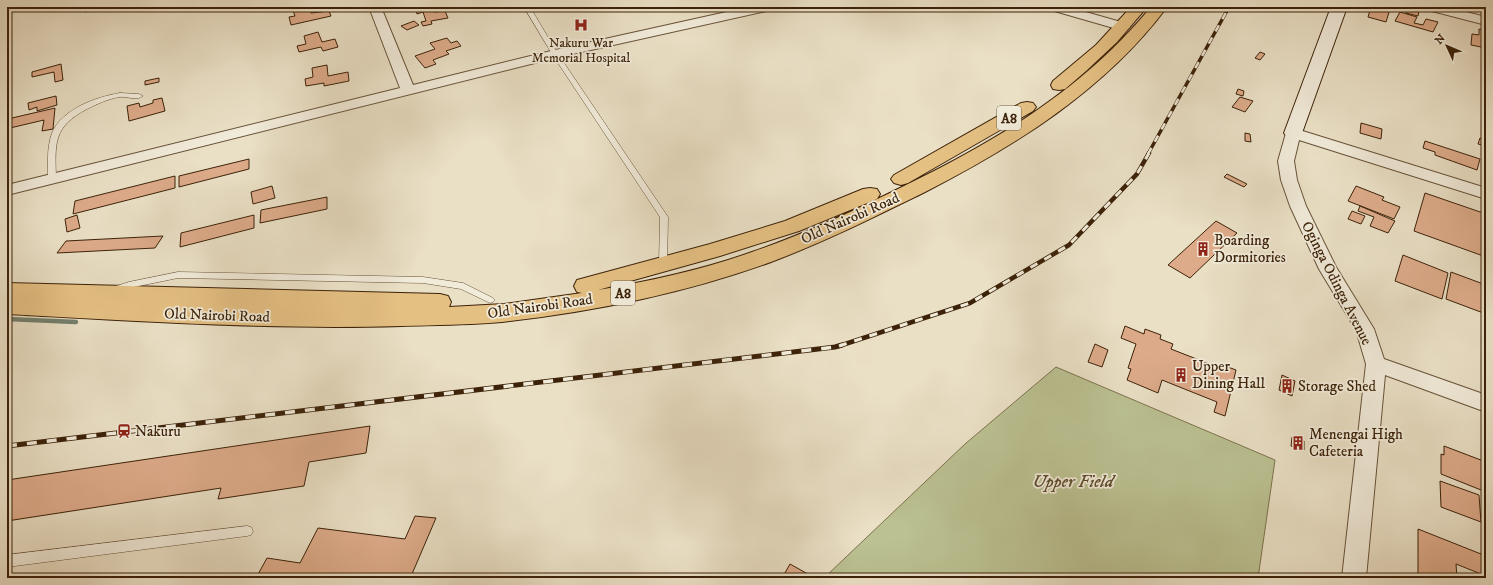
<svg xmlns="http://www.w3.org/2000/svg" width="1493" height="585" font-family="'IM FELL DW Pica',serif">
<rect width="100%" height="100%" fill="#eae0c6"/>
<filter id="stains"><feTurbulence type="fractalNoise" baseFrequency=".005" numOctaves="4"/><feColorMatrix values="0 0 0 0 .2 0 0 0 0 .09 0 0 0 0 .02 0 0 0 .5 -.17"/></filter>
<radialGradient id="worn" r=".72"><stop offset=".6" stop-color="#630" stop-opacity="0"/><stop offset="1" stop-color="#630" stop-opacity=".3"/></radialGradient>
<path fill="#bbc192" stroke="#7c724e" d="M1056,367l219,93 -17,118 -433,-1 140,-133z"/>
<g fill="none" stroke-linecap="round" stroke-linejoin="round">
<path stroke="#737f6d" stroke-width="4.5" d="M7,319l69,3"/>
</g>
<path fill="#ddab8a" stroke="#3c2209" d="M83,7h21l-19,5z
M298,7h11l2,6 18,-2 2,5 -40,9 -2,-8 6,-1 -3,-8z
M432,7l2,5 11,-1 3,7 -17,3 1,3 -9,2 -2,-4 5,-1 -3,-9 -6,2 -1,-4z
M1371,7l19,2 -4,13 -18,-5z
M1460,7h11v5l-11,-3z
M1406,9l13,2 -1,5 -12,-3z
M1400,12l17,5 -3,6 9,2 3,-6 12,3 -5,10 -38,-11z
M414,21l5,4 -12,5 -6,-4z
M1479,29l7,2v17l-15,-3 1,-11 7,1z
M318,32l4,10 13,-3 3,8 -15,4 -2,-4 -22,5 -2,-6 9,-2 -2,-8z
M447,38l4,5 6,-2 4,5 -15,5 3,3 -16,6 3,4 -11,4 -10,-12 20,-7 -5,-6z
M1260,52l5,2 -5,6 -5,-2z
M61,64l2,16 -8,2 -1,-10 -22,5v-5z
M327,65l1,11 20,-4 1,9 -25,5v-3l-18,3 -1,-7 8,-2 -1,-9z
M159,78v4l-14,3v-4z
M1238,89l6,2 -1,5 -7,-2z
M56,96l1,9 -20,6v-4l-8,3 -1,-7z
M1240,97l13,4 -8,11 -13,-5z
M162,98l3,13 -36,10 -2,-15 12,-3 1,4 13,-4v-3z
M55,108l-2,21 -11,2 2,-11 -34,8 2,-10z
M1361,123l21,6 -1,10 -21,-6z
M1245,133l5,1 1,8 -6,-1z
M1480,138l6,2v6l-8,-2z
M1425,141l55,18 -3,11 -42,-15v-3l-12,-4z
M249,159v10l-70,18v-11z
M1227,174l20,10 -3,3 -20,-10z
M175,176v12l-102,26 2,-13z
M272,186l3,12 -22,6 -2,-12z
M1356,186l28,11 -2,3 18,7 -6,12 -46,-18z
M1425,193l61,21v43l-72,-26z
M327,197v12l-67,14 1,-13z
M1360,206l35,15 -7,12 -18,-7 4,-9 -16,-6z
M1352,211l13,5 -4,8 -13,-5z
M77,215l3,13 -13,4 -2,-13z
M254,215v13l-74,19 1,-14z
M1216,221l21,12 -47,45 -22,-13z
M163,236l-8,12 -98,5 9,-12z
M1403,255l45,18 -6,26 -47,-18z
M1451,272l35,13v29l-40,-15z
M1125,326l19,8 1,-5 16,6 -1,4 13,5 -2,5 51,20 1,-4 13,5 -11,46 -11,-4 3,-10 -55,-22 -4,13 -31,-13 4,-11 -3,-1 8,-24 -15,-6z
M1095,344l13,6 -6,17 -14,-5z
M1282,375l13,6 -3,15 -13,-6z
M370,426l-4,27 -57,9 -5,24 -86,13 3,-11 -214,33v-41z
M1292,437l12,4v9l-13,-4z
M1444,446l42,16v30l-45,-18v-20l3,1z
M1440,481l39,14 2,27 -40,-15z
M415,516l21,2 -24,56 14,2 -1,2h-169l11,-20 33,5 18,-35 87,11z
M1418,529l68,27v22h-4l-1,-4 -25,-10 1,14h-39z
M790,564l25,14h-33z"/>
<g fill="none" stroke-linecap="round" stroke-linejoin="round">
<defs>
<path id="lane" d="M524,7h6l28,47 110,163 -1,49 -1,2h-6l-1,-2 1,-49 -108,-163z
M120,93l19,1 4,2c-6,5 -17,0 -24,1 -11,2 -22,7 -32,12 -34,18 -32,34 -31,69l-1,2h-6c-2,-6 -1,-15 -1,-22 0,-8 1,-17 4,-25 10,-24 44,-36 68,-40z
M178,272l245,5 40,6 30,15 2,2 -2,2 -3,1 -29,-14 -38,-6 -245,-5 -49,10 -16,5 -4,-3 1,-2 19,-6z
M247,526l4,1 2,4 -2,4 -4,1 -240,31v-12z"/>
<path id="street" d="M369,7h12l32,78 142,-35 194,-43h23l-6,4 -211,47 -548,137v-10l393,-97z
M1049,7h19l60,17 2,3 -6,4 -73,-21z
M1426,7h20l40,10v8l-58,-15z
M1293,128l193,60v11l-187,-59 -5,21 3,19 9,26 30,61 38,62 10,30 102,36v17l-101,-37 -19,203h-24l24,-214 -10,-34 -37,-61 -29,-63 -9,-26 -3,-19 8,-28 2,-3z"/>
<path id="secondary" d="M1331,7h16l-45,126 -3,4 -6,2 -6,-2 -3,-4z"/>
<path id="highway" d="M1131,7h16l-30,35 -31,29 -21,18 -6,1 -6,-1 -2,-4 2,-4 43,-36z
M1151,7h16c-62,83 -152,139 -242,185 -51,25 -101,50 -154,70 -85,31 -179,50 -269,60 -33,3 -67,3 -100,4 -132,4 -264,-5 -395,-12v-31l433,11 8,2 3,6 -2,5 55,-3 78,-11 -5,-1 -3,-6 3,-6 133,-36 75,-23 78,-32 7,-1 7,1 3,5 -3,5 -78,32 -79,25 -122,34c52,-9 104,-20 154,-38 53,-18 104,-42 154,-67 94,-46 178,-97 245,-178z
M1027,102l6,1 3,4 -3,4 -125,72 -7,2 -7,-2 -3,-4 3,-4 127,-72z"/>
</defs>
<use href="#lane" stroke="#685238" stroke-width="1"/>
<use href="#street" stroke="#685238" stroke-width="2"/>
<use href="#secondary" stroke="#3c2209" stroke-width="2"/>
<use href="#highway" stroke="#3c2209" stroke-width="2"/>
<use href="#lane" fill="#f1ebda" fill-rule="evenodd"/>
<use href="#street" fill="#f1ebda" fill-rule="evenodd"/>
<use href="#secondary" fill="#f1ebda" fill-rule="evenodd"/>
<use href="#highway" fill="#e5c083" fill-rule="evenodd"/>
<defs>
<path id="rail-far2" d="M1148,154l81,-147"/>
<path id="rail-far1" d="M839,346l131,-43 99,-58 68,-71 12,-21"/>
<path id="rail" d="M7,446l828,-99 7,-2"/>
</defs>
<use href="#rail-far2" stroke="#3c2209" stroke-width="3.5"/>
<use href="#rail-far1" stroke="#3c2209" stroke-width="4.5"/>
<use href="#rail" stroke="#3c2209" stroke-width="5"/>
<use href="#rail-far2" stroke="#f1ebda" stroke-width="2.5" stroke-dasharray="7" stroke-linecap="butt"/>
<use href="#rail-far1" stroke="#f1ebda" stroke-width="3" stroke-dasharray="8" stroke-linecap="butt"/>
<use href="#rail" stroke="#f1ebda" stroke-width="3.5" stroke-dasharray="10" stroke-linecap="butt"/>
</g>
<defs>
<symbol id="hospital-bare" viewBox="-9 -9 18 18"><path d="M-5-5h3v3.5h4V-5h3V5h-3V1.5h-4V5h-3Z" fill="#8f2418" stroke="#f1ebda" stroke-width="2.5" paint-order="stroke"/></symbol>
<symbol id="building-bare" viewBox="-9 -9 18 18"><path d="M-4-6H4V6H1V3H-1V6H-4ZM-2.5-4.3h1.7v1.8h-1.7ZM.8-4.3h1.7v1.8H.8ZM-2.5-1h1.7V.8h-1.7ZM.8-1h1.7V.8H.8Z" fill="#8f2418" stroke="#f1ebda" stroke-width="2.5" paint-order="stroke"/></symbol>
<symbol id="station-bare" viewBox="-9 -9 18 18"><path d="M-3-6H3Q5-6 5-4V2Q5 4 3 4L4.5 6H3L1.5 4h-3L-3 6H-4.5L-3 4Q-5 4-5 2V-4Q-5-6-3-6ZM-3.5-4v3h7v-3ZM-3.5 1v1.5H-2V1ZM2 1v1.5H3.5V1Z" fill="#8f2418" stroke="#f1ebda" stroke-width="2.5" paint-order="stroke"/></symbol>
</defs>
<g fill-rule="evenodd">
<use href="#hospital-bare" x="571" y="15" width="20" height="20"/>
<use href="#building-bare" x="1193" y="239" width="20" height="20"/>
<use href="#building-bare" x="1171" y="365" width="20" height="20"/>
<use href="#building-bare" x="1277" y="376" width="20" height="20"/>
<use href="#station-bare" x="114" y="421" width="20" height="20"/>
<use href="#building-bare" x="1288" y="433" width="20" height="20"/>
</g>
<g text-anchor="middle" stroke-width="3.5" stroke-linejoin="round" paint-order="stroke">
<g font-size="13" fill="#3c2209" stroke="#f1ebda">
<text x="581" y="47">Nakuru War<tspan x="581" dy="15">Memorial Hospital</tspan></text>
</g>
<g fill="#f1ebda" stroke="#725e48" stroke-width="1">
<rect x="997" y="106" width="24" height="24" rx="3"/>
<rect x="611" y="281" width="24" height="24" rx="3"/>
</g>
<g font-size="14" font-weight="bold" fill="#3c2209">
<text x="1009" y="123">A8</text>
<text x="623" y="298">A8</text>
</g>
<g font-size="15" fill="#3c2209" stroke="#f1ebda">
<text transform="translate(850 218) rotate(-24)" y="5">Old Nairobi Road</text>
<text transform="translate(1337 283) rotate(63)" y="5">Oginga Odinga Avenue</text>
<text transform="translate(540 306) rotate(-8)" y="5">Old Nairobi Road</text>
<text transform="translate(217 315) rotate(2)" y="5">Old Nairobi Road</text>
</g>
<g font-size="15" fill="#3c2209" stroke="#f1ebda" text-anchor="start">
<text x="1214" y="245">Boarding<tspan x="1214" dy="17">Dormitories</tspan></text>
<text x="1192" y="371">Upper<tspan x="1192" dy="17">Dining Hall</tspan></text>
<text x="1298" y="391">Storage Shed</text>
<text x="135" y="436">Nakuru</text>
<text x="1309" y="439">Menengai High<tspan x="1309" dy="17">Cafeteria</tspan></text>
</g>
<g font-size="18" font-style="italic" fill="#5c4a2b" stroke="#f1ebda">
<text x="1073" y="487">Upper Field</text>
</g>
</g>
<rect width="1493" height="585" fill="none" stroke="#eae0c6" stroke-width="24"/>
<rect x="8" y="8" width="1477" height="569" fill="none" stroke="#3c2209" stroke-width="2"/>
<rect x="12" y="12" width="1469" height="561" fill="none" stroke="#3c2209"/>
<g transform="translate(1447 46) rotate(314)" stroke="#f1ebda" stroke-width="3" paint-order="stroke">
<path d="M0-3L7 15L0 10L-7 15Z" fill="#3c2209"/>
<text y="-6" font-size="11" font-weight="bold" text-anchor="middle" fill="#3c2209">N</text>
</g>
<rect width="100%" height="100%" filter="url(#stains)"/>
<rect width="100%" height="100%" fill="url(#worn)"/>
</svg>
